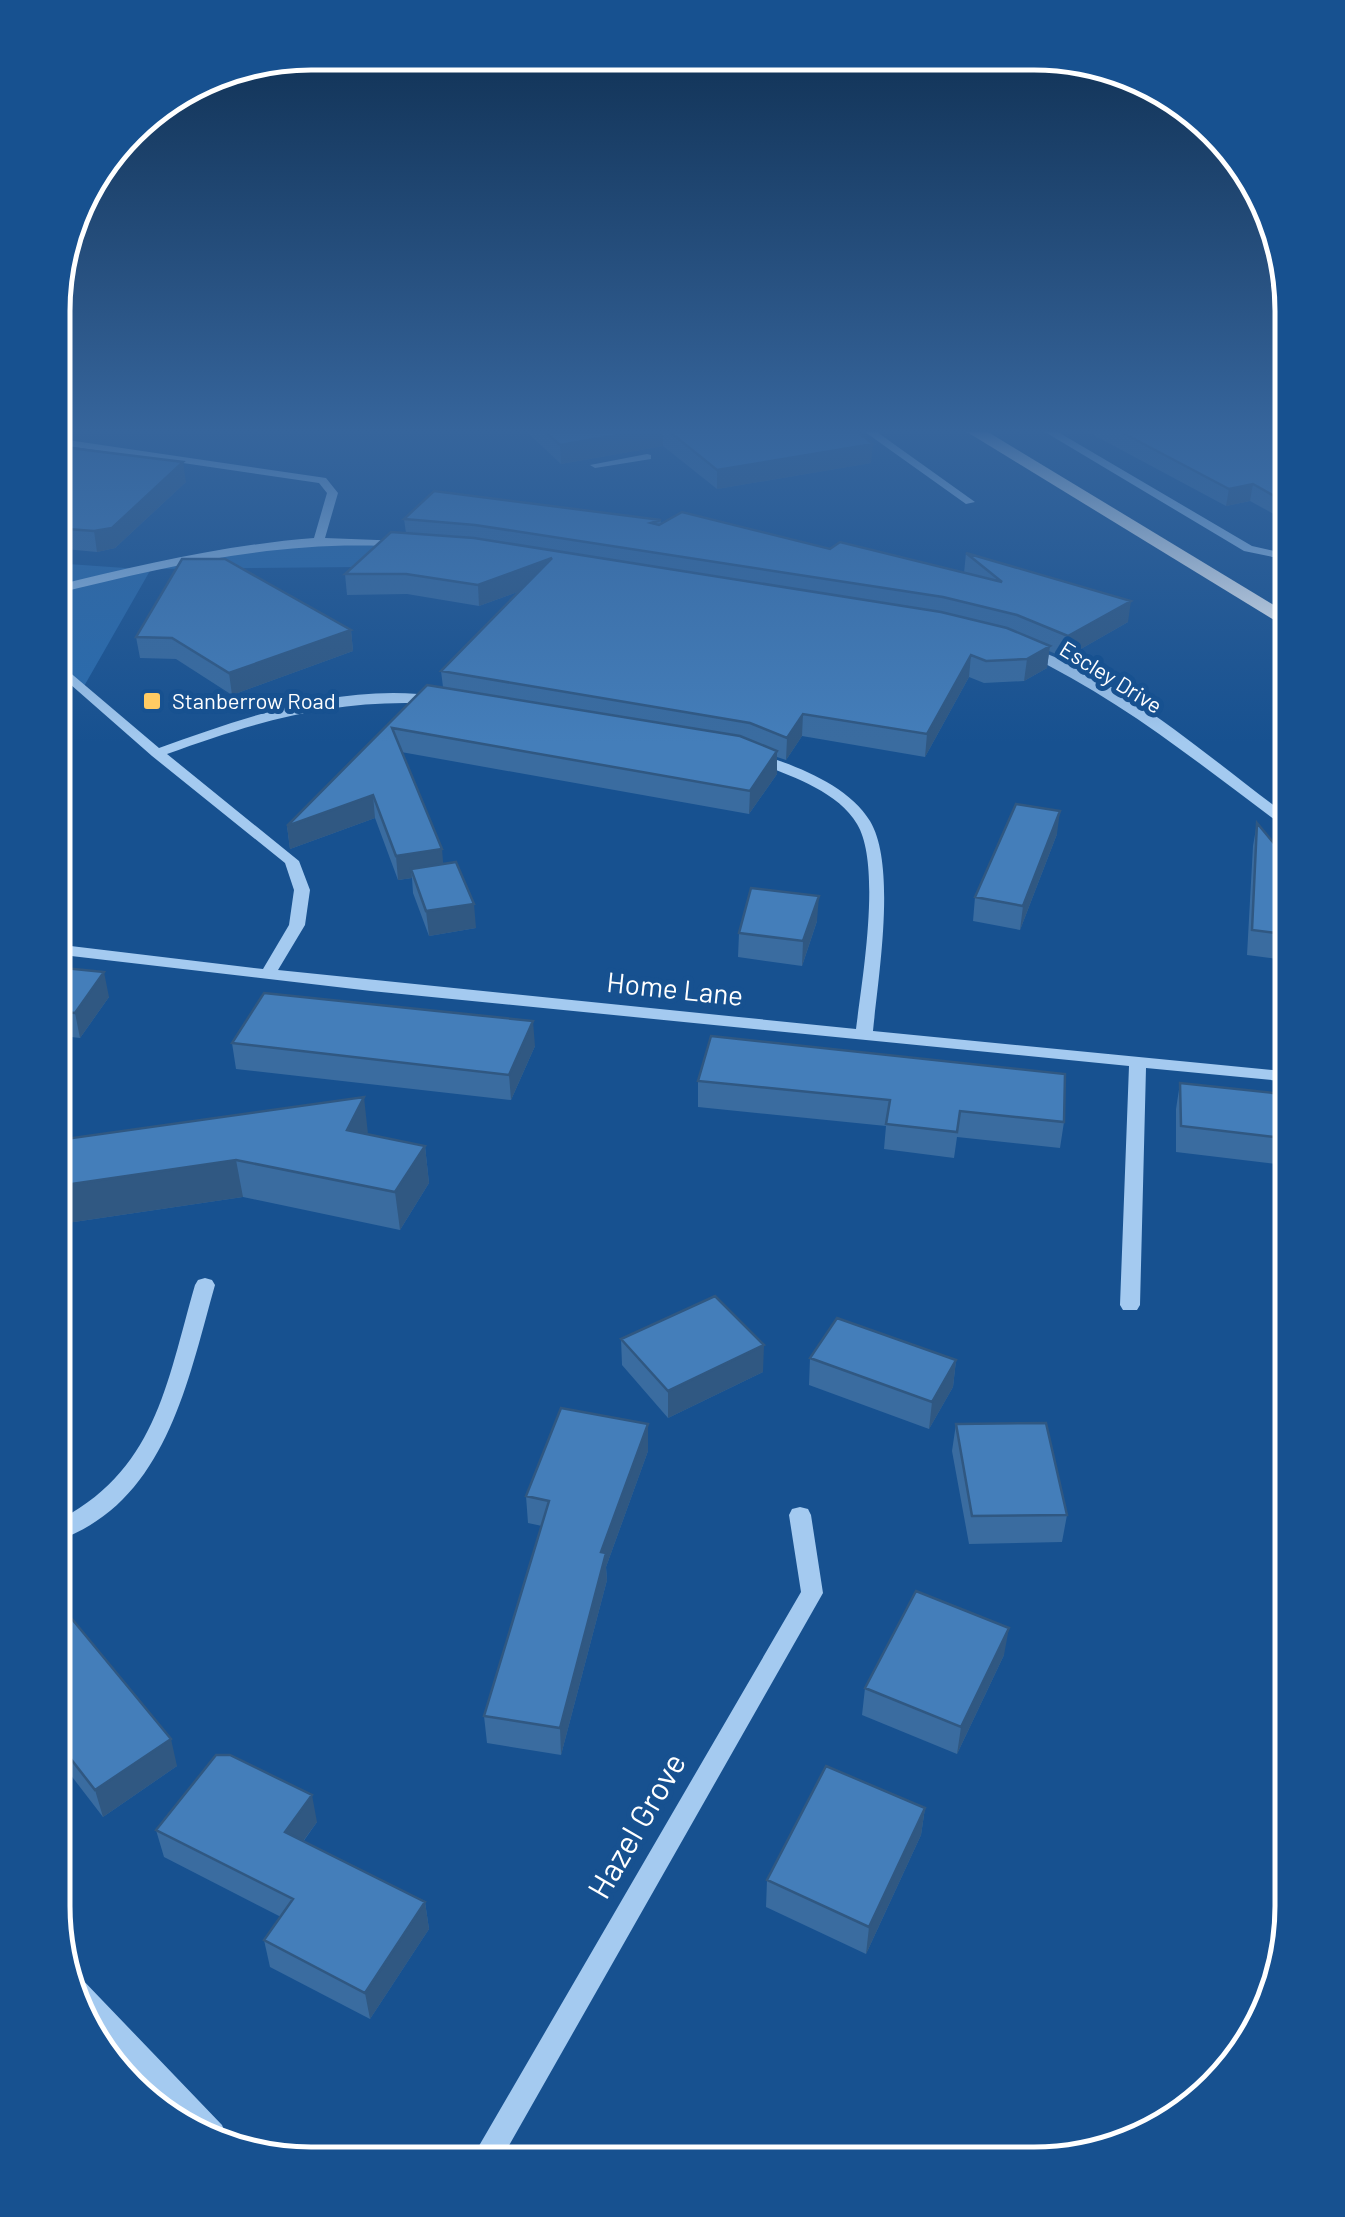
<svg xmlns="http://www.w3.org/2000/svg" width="1345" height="2217" font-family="Barlow,sans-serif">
<rect width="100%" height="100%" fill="#175190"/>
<path fill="#296caf" d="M319,539l237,26 -405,4 -68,119 -29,-25v-100l85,6 81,-19z"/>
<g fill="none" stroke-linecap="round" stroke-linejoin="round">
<path fill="#a4caf0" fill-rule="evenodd" d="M865,432h12l98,70 -9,2z
M1045,432h13l194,114 40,9v6l-48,-10z
M54,438l272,40 12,15 -13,45 78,3 6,3 -6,3c-122,-8 -231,18 -349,47v-8c86,-21 171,-41 260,-48l13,-45 -8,-10 -265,-39z
M647,454l4,1v4l-56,9 -5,-3z
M1029,647c92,31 185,115 263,172v11l-5,-1c-85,-63 -166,-130 -262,-175l-2,-3z
M54,659l105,89c89,-32 188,-67 284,-51v6l-5,1c-102,-6 -177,16 -271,50l132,107 11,29 -5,35 -27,45 578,59c6,-49 26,-164 1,-205 -20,-34 -70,-49 -104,-63l-2,-3 7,-4c38,11 91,32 112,67 27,45 8,157 3,210l419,41v10l-146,-14 -6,237 -3,5h-14l-3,-5 9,-239 -758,-75 -317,-37v-10l209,25 26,-44 5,-35 -9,-27 -133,-107 -98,-86z
M205,1278l7,2 3,5c-28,99 -50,221 -162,257v-19c103,-50 113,-138 142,-238l3,-5z
M800,1507l8,2 3,6 12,78 -324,570h-30l332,-571 -12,-77 3,-6z
M68,1971l10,4 144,150 4,10 -2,5 -44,-18 -96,-102 -12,-16 -6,-32z"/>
<path fill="#fff" fill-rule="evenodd" d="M967,432h21l304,184v15z"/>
</g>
<path fill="#3a6ca0" d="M527,432h331l13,31 -154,26 -54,-43 -102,18z
M1088,432h204v92l-42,-23 -24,5z
M54,446l132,36 -71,66 -18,4 -43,-4z
M404,519l257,1v4l169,25 134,24 2,-20 162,69 -63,36 -16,-7 -2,17 -23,13 -40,2 -15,-6 -44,80 -123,-21 -16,24 -9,-3v17l-28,40 -348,-62 42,112 33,64 -47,8 -16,-43 -1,-15 -14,2 -23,-62 -85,31 -3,-23 140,-141 16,2 -2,-16 79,-80 -41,15 -72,-12 -60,1 -2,-21 61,-41z
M351,630l2,21 -121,44 -56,-36 -36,-1 -4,-21z
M1257,823l35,42v96l-45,-6 6,-109z
M1057,834l-37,96 -47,-9 2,-24z
M817,921l-15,45 -64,-9 1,-24z
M54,967l55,30 -29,41 -26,-3z
M711,1036l353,86 -4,26 -103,-11 -3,21 -70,-9 2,-23 -188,-19v-26z
M232,1043l303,3 -24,54 -275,-31z
M1180,1083l112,12v71l-116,-14v-43z
M368,1134l57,12 4,37 -29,47 -157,-33 -176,26 -9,-37z
M621,1339l142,33 -95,46 -46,-53z
M810,1358l146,2 -3,27 -24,42 -120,-44z
M648,1424v27l-42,116 1,13 -46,175 -74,-12 -3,-27 58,-190 -14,-3 -2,-27z
M956,1424l111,91 -5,27 -93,2 -17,-93z
M53,1596l124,170 -74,51 -50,-65z
M1004,1655l-47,99 -95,-39 3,-27z
M925,1808l-4,27 -55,119 -100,-47 1,-27z
M317,1822l-14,20 122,60 4,27 -59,90 -100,-52 -6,-27 17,-23 -117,-60 -8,-27z"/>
<path fill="#305882" d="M634,432h29v14l-102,18 -1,-19z
M873,444l-2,19 -154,26v-19z
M183,462l3,20 -71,66 -18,4 -3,-21z
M1253,484l-3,17 -24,5 3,-17z
M552,558l1,21 -74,27 -1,-21z
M1131,601l-3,21 -63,36 3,-22z
M351,630l2,21 -121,44 -3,-22z
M1050,646l-3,22 -23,13 3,-22z
M971,655l-2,22 -44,80 2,-23z
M803,714l-1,22 -16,24 1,-22z
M777,751v23l-28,40 1,-23z
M373,795l2,23 -85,31 -3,-23z
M1060,811l-3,23 -37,96 3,-24z
M442,849l2,24 -33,-4 1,9 -14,2 -2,-24z
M819,896l-2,25 -15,45 1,-25z
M474,904l2,24 -47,8 -3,-25z
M104,972l5,25 -29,41 -5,-25z
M533,1021l2,25 -24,54 -2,-25z
M364,1097l4,37 -17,34 -4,-38z
M425,1146l4,37 -29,47 -5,-38z
M236,1160l7,37 -176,26 -9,-37z
M764,1345l-1,27 -95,46v-27z
M956,1360l-3,27 -24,42 3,-27z
M648,1424v27l-42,116 1,13 -46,175 -1,-27 41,-176z
M1009,1628l-5,27 -47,99 4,-27z
M171,1739l6,27 -74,51 -8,-27z
M312,1795l5,27 -27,37 -5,-27z
M925,1808l-4,27 -55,119 3,-27z
M425,1902l4,27 -59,90 -5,-26z"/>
<path fill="#447eba" stroke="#305882" stroke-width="2.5" d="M546,432h88l-74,13z
M670,432h188l15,12 -156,26z
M1121,432h171v74l-39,-22 -24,5z
M54,446l129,16 -71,66 -18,3 -40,-3z
M434,491l227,29 -10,3 8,2 23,-13 148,37 10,-7 162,40 -36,-29 165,48 -63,35 -51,-21 -74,-18 -468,-72 -71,-6z
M391,532l83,6 467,74 66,16 43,18 -23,13 -41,2 -15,-6 -44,79 -124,-20 -16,24 -37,-15 -309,-52 111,-113 -74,27 -72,-11h-61z
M182,559h43l126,71 -122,43 -57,-35 -36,-1z
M427,685l313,51 37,15 -27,40 -358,-63 50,121 -46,7 -23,-61 -86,31z
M1016,804l44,7 -37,95 -48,-9z
M1257,823l35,42v70l-40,-5z
M456,862l18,42 -48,7 -15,-42z
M751,888l68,8 -16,45 -64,-8z
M54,967l50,5 -29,41 -21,-2z
M264,993l269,28 -24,54 -277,-32z
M711,1036l354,38 -1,48 -104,-11 -3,21 -71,-8 4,-24 -192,-19z
M1180,1083l112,12v44l-111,-13z
M364,1097l-17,33 78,16 -30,46 -159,-32 -178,26v-46z
M715,1296l49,49 -96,46 -47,-52z
M837,1318l119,42 -24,42 -122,-44z
M561,1408l87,16 -47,128 5,1 -46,175 -76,-12 65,-215 -23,-5z
M1046,1423l21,92 -95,1 -16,-92z
M916,1591l93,37 -48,99 -96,-39z
M53,1596l118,143 -76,51 -42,-54z
M216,1755h14l82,40 -27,37 140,70 -60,91 -101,-53 29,-41 -137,-69z
M826,1766l99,42 -56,119 -102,-47z
M635,2156l14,7h-18z"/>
<linearGradient id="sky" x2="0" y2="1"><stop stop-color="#0d2d4f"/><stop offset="0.58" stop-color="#36659c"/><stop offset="1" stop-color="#36659c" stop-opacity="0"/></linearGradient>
<rect width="1345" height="743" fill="url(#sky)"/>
<rect fill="#ffcb63" stroke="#175190" stroke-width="4" x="142" y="691" width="20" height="20" rx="5"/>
<g text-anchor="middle" stroke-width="10" stroke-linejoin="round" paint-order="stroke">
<g font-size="22" fill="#fff" stroke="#175190">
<text transform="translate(1111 677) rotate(32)" y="8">Escley Drive</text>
</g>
<g font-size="22" fill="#fff" stroke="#175190" text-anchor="start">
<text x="172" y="709">Stanberrow Road</text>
</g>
<g font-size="28" fill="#fff" stroke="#175190">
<text transform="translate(675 989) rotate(6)" y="10">Home Lane</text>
</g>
<g font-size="32" fill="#fff" stroke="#175190">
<text transform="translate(637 1826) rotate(-60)" y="11">Hazel Grove</text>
</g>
</g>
<path d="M0 0H1345V2217H0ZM311 70H1034A241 241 0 0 1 1275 311V1906A241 241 0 0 1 1034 2147H311A241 241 0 0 1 70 1906V311A241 241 0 0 1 311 70Z" fill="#175190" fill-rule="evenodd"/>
<path fill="none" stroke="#fff" stroke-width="5" d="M311 70H1034A241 241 0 0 1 1275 311V1906A241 241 0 0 1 1034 2147H311A241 241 0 0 1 70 1906V311A241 241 0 0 1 311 70Z"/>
</svg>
